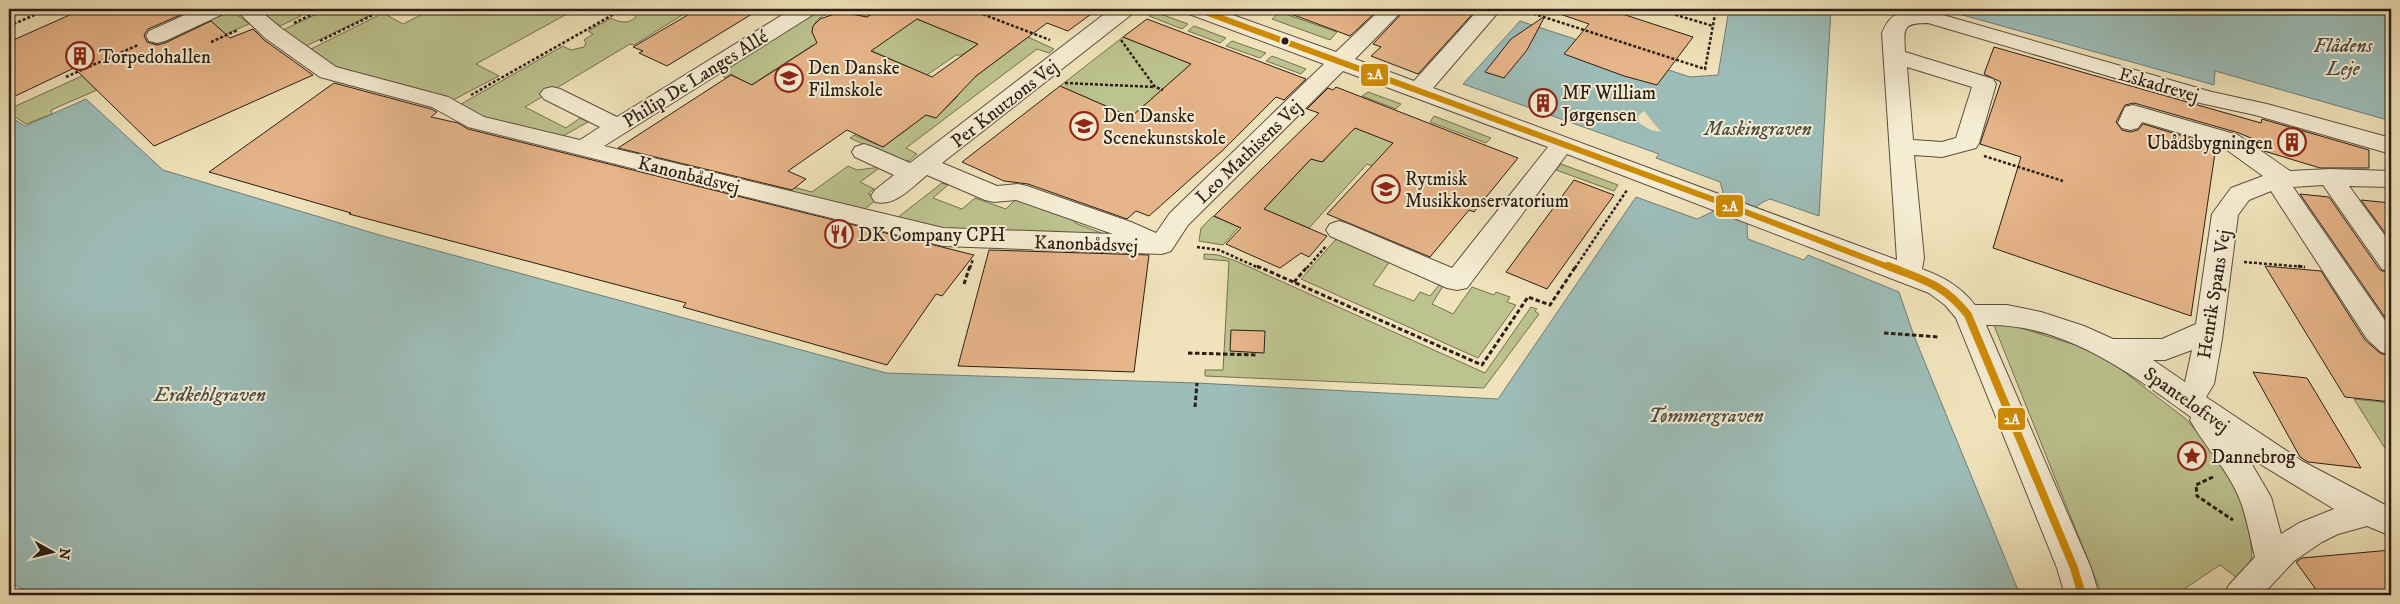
<svg xmlns="http://www.w3.org/2000/svg" width="2400" height="604" font-family="'IM FELL DW Pica',serif">
<rect width="100%" height="100%" fill="#f0e3bb"/>
<filter id="stains"><feTurbulence type="fractalNoise" baseFrequency=".004" numOctaves="4"/><feColorMatrix values="0 0 0 0 .2 0 0 0 0 .09 0 0 0 0 .02 0 0 0 .5 -.17"/></filter>
<radialGradient id="worn" r=".72"><stop offset=".6" stop-color="#630" stop-opacity="0"/><stop offset="1" stop-color="#630" stop-opacity=".3"/></radialGradient>
<path fill="#bcc38e" stroke="#747052" d="M230,9l19,15 -198,86 1,4 -26,10 -17,-11v-4z
M256,9h32l13,7 -21,10z
M333,9h42l4,2 -73,35 -23,-16 38,-18 5,1z
M433,9h143l-100,55 23,12 -46,24 -109,-28 -35,-22 74,-37 20,11z
M638,9h35l4,2 15,-2 -58,36 -4,-1 -105,63 41,21 14,-10 8,4 -25,14 -82,-18 -20,-14 102,-58 8,4 13,-3 2,-4 -2,-3 9,-6 -5,-3 23,-13c9,5 18,6 25,-1l-4,-5z
M821,9h60l-15,9c-17,-7 -51,-11 -54,14l7,10 1,6 -7,-3 -62,40 -20,-11 -6,4 -6,-6z
M1155,12l33,12 -6,5 -33,-13z
M1280,12l57,20 -7,8 -58,-21z
M907,15l71,29 -16,11h-6l-29,20 -66,-29 34,-12 10,-7z
M1194,26l32,12 -6,5 -32,-12z
M1028,37l26,12 -5,4 -12,-4 -131,99 11,6 -8,7h-10l-49,-23 4,-3 29,12 26,-19 -14,-24 41,14 22,-22 -33,-14 42,1z
M1123,37l68,27 -60,53 -71,-31z
M1232,41l34,12 -6,5 -34,-12z
M1272,56l34,13 -5,5 -35,-13z
M1368,92l33,12 -5,5 -34,-13z
M1434,116l57,22 -5,5 -56,-21z
M1348,125l111,44 -20,24 -72,-29 -58,64 -45,-19 47,-50 12,3 20,-22z
M1561,164l57,21 -4,6 -58,-21z
M848,166l9,4 24,-3 -21,15 14,7 -6,5 10,4 -14,12 -94,-23 7,-4 35,9z
M942,183l6,2 -15,13 29,11 13,-11 31,11 11,-11 55,19 3,6 29,11 -156,-3 -51,-13z
M1213,216l26,11 -16,18 -24,-4 2,-13z
M1336,239l54,22 -17,24 41,16 6,-9 10,4 9,-11 4,1 -11,18 21,10 19,-27 22,8 2,-3 14,5 -3,5 9,3 -38,53 -177,-79z
M1204,254l14,1 18,6 249,112 46,-66 6,2 -2,2 4,3 -55,74 -279,-12v-6h18l6,-109 -25,-2z
M1993,323l18,2 71,22 36,20 68,52 37,43 18,30 8,30 3,35 -11,24 -21,-16 -45,30h-73z
M2354,399l37,4v55z"/>
<path fill="#9dbdb8" stroke="#707d77" d="M1729,9h102l-12,207 -49,-17c-20,8 -25,19 -22,40l56,21 4,-5 91,37 15,44 106,259h-1981l-30,-12v-467l16,10 61,-27 77,71 220,66 503,137 311,10 301,16 138,-202 61,22 15,-7 11,-20 -3,-10 -64,-24 3,-4 -196,-70 57,-63 170,56 28,-2z
M1941,9h450v112l-176,-50 -1,14z"/>
<path fill="#f0e3bb" d="M1644,111l17,21 -10,-2 -12,-7 -1,-7z"/>
<path fill="#e6b589" stroke="#2c1d15" fill-rule="evenodd" d="M83,9h111l-46,20 -4,6 3,7 10,3 8,-2 46,-22 19,17 23,-9 11,11 49,35 -159,71 -80,-78 -65,31v-57z
M698,9h62l-93,57 -28,-13 4,-2 -10,-4z
M881,9h217l-30,22 -21,-8 -71,53 -40,42 -10,-3 -43,32 -36,-17 -59,41 18,8 -14,11 -174,-42 113,-73 21,10 65,-42 -5,-11 1,-6 7,-7 20,-7 27,5zM917,19l61,25 -46,33 -61,-26z
M1284,9h95l-29,27 -67,-25z
M1406,9h71l-59,65 -47,-18 10,-9 -8,-3z
M1555,9h52l86,28 -36,48 -33,-9 -60,-22 25,-30 -35,-12z
M1545,16l-18,34 -23,28 -19,-6 26,-33z
M1147,19l159,60 -22,21 -8,-3 -54,54 -73,65 -13,-5 -9,8 -99,-35 -24,-3 -42,-19 98,-76 71,31 60,-53 -68,-27z
M1994,47l267,76 1,-4 107,31v18h-49l-56,-17 -7,-5 1,-5 -19,-8 -105,-30 -9,2 -9,17 6,8 8,2 8,-2 5,-6 73,22 -25,170 -198,-68 28,-91 -41,-13 21,-62 -17,-8z
M334,83l97,26 6,3 -6,5 27,6 10,6 506,126 -32,41 -6,-2 -49,71 -204,-58 3,-4 -337,-89 2,-1 -142,-41z
M1336,87l182,71 -44,54 -5,-2 -39,47 -103,-43 66,-71 -38,-15 -33,34 -11,-3 -47,50 63,27 -18,21 -8,-4 -21,15 -54,-24 15,-16 -27,-12 105,-103 -12,-4 21,-21 5,2z
M1574,180l40,15 -67,94 -41,-17z
M2300,194l29,3 51,73 11,4v52z
M2361,200l30,3v38z
M989,250l160,5 -15,117 -176,-6z
M2265,266l56,5 44,69 15,13 11,4v45l-46,-5z
M1231,330l34,1 -1,22 -34,-2z
M2253,372l54,6 54,90 -53,-6 -8,-5z
M2391,550v45h-71l-24,-33 6,-4z"/>
<g fill="none" stroke-linecap="round" stroke-linejoin="round">
<defs>
<path id="minor" d="M198,9h28l-3,5 -58,27 -8,2 -8,-2 -3,-5 3,-5z
M235,9h23l23,19 55,39 112,30 36,20 96,23 20,-13 -56,-28 -4,-5 4,-5 8,-2 8,2 57,28 175,-108h25l-3,5 -210,132 339,82 170,6 -97,-34 -22,2 -9,-2 -58,-25c-15,12 -32,32 -52,27l-4,-6 4,-6 19,-15 -39,-18 -3,-5 3,-5 9,-3 9,3 37,16 201,-154h24l-3,5 -190,149 55,23 21,-2 9,2 104,36 25,11 14,-20 154,-149 -135,-50 -3,-5h30l120,43 45,-43h23l-49,50 59,22 65,-72h22l-68,79 464,172 -15,-227c10,-25 23,-22 47,-22l283,81 55,12 124,34v16l-136,-39 -55,-12 -272,-80c-26,0 -24,5 -23,29l88,27 3,5 -17,59 -3,5 -34,9 -28,-2 10,103 -2,11c23,9 38,17 53,36h32l34,7 43,14 29,13h49l34,-15 16,-110 19,-26 32,-12 -43,-31 -78,-23 -4,6 -8,2 -8,-2 -4,-5 7,-16 8,-2 105,30 52,36 40,-2 61,2v16l-42,-1 42,58v28l-9,-3 -59,-84 -30,2 98,142v26l-10,-3 -14,-13 -96,-148 -22,9 -11,15 -16,124 -8,45 -8,13 96,64 89,47v28l-24,-10 -29,8 -16,8 -28,19 -32,34h-38l5,-10 26,-28c-5,-19 -8,-39 -15,-57 -11,-29 -35,-53 -50,-80l1,-3c-60,-43 -127,-94 -205,-92l105,243 8,27h-34l-8,-27 -101,-250 -11,-13 -16,-12 -362,-139 -100,134 -10,2 -10,-2 -117,-52 -4,-6 4,-6 9,-3 9,3 104,44 96,-121 -205,-76 -155,154 -17,26 -9,3 -219,-8 -475,-119 -36,-20 -112,-30 -55,-39zM1907,67l65,20 -16,51 -14,4 -29,-2zM2192,350l-7,32 -32,-22h12zM2247,456l87,53 -35,14 -18,11 -10,-37z"/>
</defs>
<use href="#minor" stroke="#5d4e3e" stroke-width="2"/>
<path stroke="#2c1d15" stroke-width="2.5" stroke-dasharray="3 2" stroke-linecap="butt" d="M969,9l81,31
M1519,9l186,60 11,-60
M1656,9l57,17
M294,23l29,-14
M9,26l39,-17
M1121,40l34,47 8,3
M320,41l65,-32
M211,42l27,-12
M66,77l72,-32
M1065,83l90,4
M471,95l152,-86
M1984,156l79,25
M1197,247l22,3 40,18
M2244,262l61,5
M970,268l3,-9
M1307,268l19,-22
M1575,268l52,-78"/>
<path stroke="#2c1d15" stroke-width="3" stroke-dasharray="4.5 2.5" stroke-linecap="butt" d="M1257,266l225,99 46,-68 22,8 26,-39
M2298,266l7,1
M1294,282l14,-16
M964,284l6,-18
M1884,333l55,4
M1188,353l70,2
M1195,407l2,-24
M2213,477l-17,8 1,11 36,24"/>
<use href="#minor" fill="#f5edd3" fill-rule="evenodd"/>
<defs>
<path id="bus-1-far1" d="M1197,9l512,189 182,70"/>
<path id="bus-1" d="M1888,266c35,14 56,18 80,49l106,253 8,27"/>
</defs>
<use href="#bus-1-far1" stroke="#f5edd3" stroke-width="9"/>
<use href="#bus-1" stroke="#f5edd3" stroke-width="12"/>
<use href="#bus-1-far1" stroke="#ce8b04" stroke-width="6"/>
<use href="#bus-1" stroke="#ce8b04" stroke-width="8"/>
</g>
<defs>
<symbol id="building-ring" viewBox="-11 -11 22 22"><circle r="9.5" fill="#f5edd3" stroke="#8f2418" stroke-width="1.5"/><path d="M-4-6H4V6H1V3H-1V6H-4ZM-2.5-4.3h1.7v1.8h-1.7ZM.8-4.3h1.7v1.8H.8ZM-2.5-1h1.7V.8h-1.7ZM.8-1h1.7V.8H.8Z" fill="#8f2418"/></symbol>
<symbol id="university-ring" viewBox="-11 -11 22 22"><circle r="9.5" fill="#f5edd3" stroke="#8f2418" stroke-width="1.5"/><path d="M0-5L7-2L0 1L-7-2ZM-4 1L0 2.5L4 1V4Q0 6-4 4Z" fill="#8f2418"/></symbol>
<symbol id="restaurant-ring" viewBox="-11 -11 22 22"><circle r="9.5" fill="#f5edd3" stroke="#8f2418" stroke-width="1.5"/><path d="M-5-6h1v4h1v-4h1v4h1v-4h1v5L-1.5 .5V6h-2V.5L-5-1ZM5-6V6H3V1.5H1.5Q1.5-4 5-6Z" fill="#8f2418"/></symbol>
<symbol id="sight-ring" viewBox="-11 -11 22 22"><circle r="9.5" fill="#f5edd3" stroke="#8f2418" stroke-width="1.5"/><path d="M0-6L1.8-2.2L6-1.7L2.9 1.2L3.7 5.4L0 3.3L-3.7 5.4L-2.9 1.2L-6-1.7L-1.8-2.2Z" fill="#8f2418"/></symbol>
</defs>
<g fill-rule="evenodd">
<use href="#building-ring" x="64" y="40" width="32" height="32"/>
<use href="#university-ring" x="773" y="62" width="32" height="32"/>
<use href="#building-ring" x="1527" y="87" width="32" height="32"/>
<use href="#university-ring" x="1068" y="110" width="32" height="32"/>
<use href="#building-ring" x="2276" y="126" width="32" height="32"/>
<use href="#university-ring" x="1370" y="173" width="32" height="32"/>
<use href="#restaurant-ring" x="823" y="218" width="32" height="32"/>
<use href="#sight-ring" x="2176" y="440" width="32" height="32"/>
</g>
<circle fill="#2c1d15" stroke="#f5edd3" stroke-width="2" cx="1285" cy="41" r="4.5"/>
<g text-anchor="middle" stroke-width="4" stroke-linejoin="round" paint-order="stroke">
<g font-size="19" fill="#2c1d15" stroke="#f5edd3" text-anchor="start">
<text x="99" y="63">Torpedohallen</text>
<text x="808" y="74">Den Danske<tspan x="808" dy="22">Filmskole</tspan></text>
<text x="1562" y="99">MF William<tspan x="1562" dy="22">Jørgensen</tspan></text>
<text x="1103" y="122">Den Danske<tspan x="1103" dy="22">Scenekunstskole</tspan></text>
<text x="2273" y="149" text-anchor="end">Ubådsbygningen</text>
<text x="1405" y="185">Rytmisk<tspan x="1405" dy="22">Musikkonservatorium</tspan></text>
<text x="858" y="241">DK Company CPH</text>
<text x="2211" y="463">Dannebrog</text>
</g>
<g font-size="19" fill="#2c1d15" stroke="#f5edd3">
<text transform="translate(695 78) rotate(-32)" y="7">Philip De Langes Allé</text>
<text transform="translate(2159 84) rotate(16)" y="7">Eskadrevej</text>
<text transform="translate(1004 103) rotate(-38)" y="7">Per Knutzons Vej</text>
<text transform="translate(1248 151) rotate(-44)" y="7">Leo Mathisens Vej</text>
<text transform="translate(689 174) rotate(14)" y="7">Kanonbådsvej</text>
<text transform="translate(1086 243) rotate(2)" y="7">Kanonbådsvej</text>
<text transform="translate(2213 294) rotate(-81)" y="7">Henrik Spans Vej</text>
<text transform="translate(2187 399) rotate(35)" y="7">Spanteloftvej</text>
</g>
<g font-size="20" font-style="italic" fill="#4e4d46" stroke="#f5edd3">
<text x="2343" y="52">Flådens<tspan x="2343" dy="23">Leje</tspan></text>
<text x="1758" y="135">Maskingraven</text>
<text x="210" y="401">Erdkehlgraven</text>
<text x="1706" y="422">Tømmergraven</text>
</g>
</g>
<g stroke="#f5edd3" stroke-width="2">
<rect x="1360" y="63" width="29" height="24" rx="5" fill="#ce8b04"/>
<rect x="1715" y="194" width="29" height="24" rx="5" fill="#ce8b04"/>
<rect x="1997" y="407" width="29" height="24" rx="5" fill="#ce8b04"/>
</g>
<g font-size="14" text-anchor="middle" font-weight="bold" fill="#fff">
<text x="1375" y="79">2A</text>
<text x="1730" y="211">2A</text>
<text x="2012" y="424">2A</text>
</g>
<rect width="2400" height="604" fill="none" stroke="#f0e3bb" stroke-width="30"/>
<rect x="10" y="10" width="2380" height="584" fill="none" stroke="#2c1d15" stroke-width="2.5"/>
<rect x="15" y="15" width="2370" height="574" fill="none" stroke="#2c1d15"/>
<g transform="translate(52 552) rotate(98)" stroke="#f5edd3" stroke-width="4" paint-order="stroke">
<path d="M0-4L9 19L0 12L-9 19Z" fill="#2c1d15"/>
<text y="-8" font-size="14" font-weight="bold" text-anchor="middle" fill="#2c1d15">N</text>
</g>
<rect width="100%" height="100%" filter="url(#stains)"/>
<rect width="100%" height="100%" fill="url(#worn)"/>
</svg>
